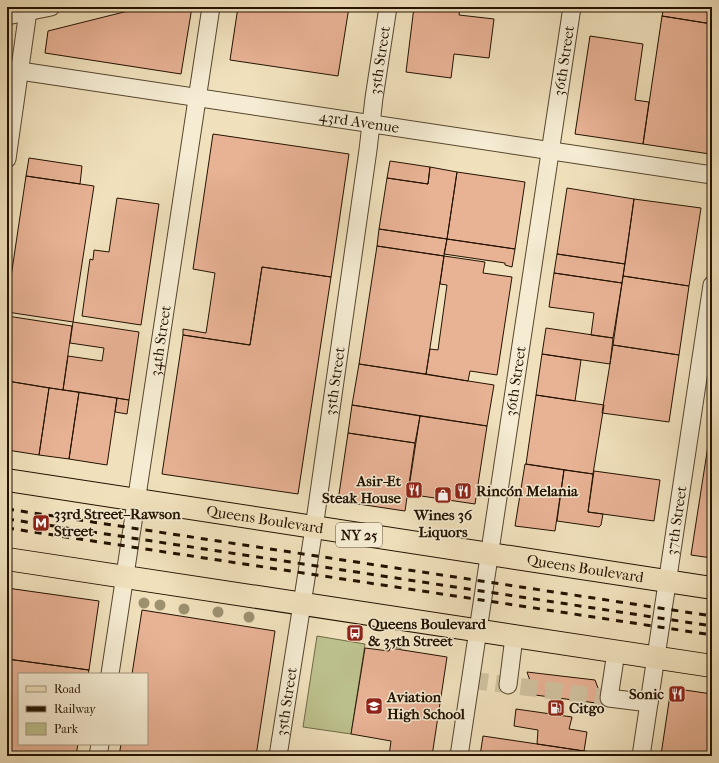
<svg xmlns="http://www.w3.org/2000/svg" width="719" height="763" font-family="'IM FELL French Canon',serif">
<rect width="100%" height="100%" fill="#f0e1bc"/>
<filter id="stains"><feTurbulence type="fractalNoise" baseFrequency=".005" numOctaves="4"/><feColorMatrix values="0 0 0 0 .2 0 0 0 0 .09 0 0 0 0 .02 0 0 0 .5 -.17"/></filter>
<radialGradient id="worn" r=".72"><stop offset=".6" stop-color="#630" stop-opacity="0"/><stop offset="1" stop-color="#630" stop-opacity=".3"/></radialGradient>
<path fill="#bdc28e" stroke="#706a47" d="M317,636l48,8 -14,90 -48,-7z"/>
<path fill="#e8b295" stroke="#231200" d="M144,7h48l-11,67 -136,-21 3,-22z
M238,7h111l-11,69 -108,-16z
M414,7l46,1 -1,7 35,4 -5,39 -35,-4 -3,24 -45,-6z
M664,7h48v17l-50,-8z
M662,16l50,8v120l-2,10 -67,-10z
M590,36l53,8 -8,56 14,2 -6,42 -68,-10z
M213,134l136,20 -18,123 -69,-10 -12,78 -67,-10v-6l23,4 9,-60 -22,-4z
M29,158l53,8 -2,18 -54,-8z
M390,161l40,6 -2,17 -41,-6z
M430,167l27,5 -10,67 -68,-10 8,-51 41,6z
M457,172l68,10 -10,67 -68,-10z
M26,176l68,10 -21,136 -66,-10v-8z
M567,188l67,11 -9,65 -68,-10z
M117,198l42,6 -18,121 -59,-9 8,-57 3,1 1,-10 15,2z
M634,199l67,9 -12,78 -66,-10z
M379,229l68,10 -3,17 -67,-10z
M447,239l68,10 -3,18 -7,-2v-2l-61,-9z
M377,246l67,10 -18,118 -67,-10z
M557,254l68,10 -3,19 -68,-10z
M444,256l41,6 -2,11 29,4 -15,98 -27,-4 -2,10 -42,-7 4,-25 8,1 9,-65 -7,-1z
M262,267l69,10 -33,217 -136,-20 21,-139 67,10z
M554,273l68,10 -9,55 -22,-3 3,-22 -45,-6z
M623,276l66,10 -10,69 -66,-10z
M7,316l65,10 -9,64 -56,-9z
M73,322l66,10 -10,68 -66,-10 5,-34 34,5 2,-13 -34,-5z
M546,328l67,10 -3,26 -68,-10z
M613,345l66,10 -10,67 -67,-9z
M542,354l39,6 -6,41 -39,-6z
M359,364l135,21 -7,41 -135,-21z
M7,381l42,7 -10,67 -32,-5z
M49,388l30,4 -10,67 -30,-4z
M79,392l38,6 -10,67 -38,-6z
M536,395l68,10 -11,69 -67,-10z
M117,398l12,2 -2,14 -12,-2z
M352,405l68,11 -5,27 -67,-10z
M420,416l67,10 -12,78 -67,-10z
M712,420v138l-21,-3z
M348,433l67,10 -10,68 -67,-10z
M525,464l39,6 -9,61 -40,-5z
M564,470l29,4 -5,38 15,2 -2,11 -2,2 -42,-6z
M594,471l66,9 -6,41 -66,-9z
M7,588l92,13 -10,69 -82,-11z
M142,610l133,21 -19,125h-137l2,-12h26v-70h-15z
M365,648l24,3 1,-3 57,9 -15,99h-43l2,-15 -40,-7z
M7,659l82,11 -1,4h-69v70h59l-2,12h-69z
M527,672l68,8 9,24 -69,-9z
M671,688l41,6v62l-51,-1z
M516,709l56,8 -3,12 18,3 -3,19 -47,-7 1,-14 -24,-4z
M483,736l135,20h-138z"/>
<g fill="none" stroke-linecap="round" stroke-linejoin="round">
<path stroke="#d1c2a0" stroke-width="17" stroke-dasharray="17 8" stroke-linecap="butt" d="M471,680l138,18"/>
<defs>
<g id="minor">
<path d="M7,16l44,-9"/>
<path id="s1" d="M7,69l705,106"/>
<path d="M7,159l21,-148"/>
<path d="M616,652l-7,46 40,5"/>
<path id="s2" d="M110,674l101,-667"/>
<path d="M508,685l6,-48"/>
<path d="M98,756l2,-12"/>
<path id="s3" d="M278,756l36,-228 54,-378 6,-52 14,-91"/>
<path id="s4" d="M459,756l113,-749"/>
<path id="s5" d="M641,756l71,-471"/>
</g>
<g id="major">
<path id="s6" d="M7,480l705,108"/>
<path d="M7,559l705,107"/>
</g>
</defs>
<use href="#minor" stroke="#56462f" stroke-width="19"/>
<use href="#major" stroke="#231200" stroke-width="24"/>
<use href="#minor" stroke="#f5ecd3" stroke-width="17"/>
<use href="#major" stroke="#f0e1bc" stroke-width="22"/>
<path stroke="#231200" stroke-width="3" stroke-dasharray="7 7" stroke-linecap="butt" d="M7,509l705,107
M7,519l705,107
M7,528l705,107"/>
</g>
<g fill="#9d9170">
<circle cx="144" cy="603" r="5.5"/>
<circle cx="160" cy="605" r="5.5"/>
<circle cx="184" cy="609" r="5.5"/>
<circle cx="218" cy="612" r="5.5"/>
<circle cx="249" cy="617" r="5.5"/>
<circle cx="398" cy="644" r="5.5"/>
</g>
<defs>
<symbol id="restaurant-square" viewBox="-11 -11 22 22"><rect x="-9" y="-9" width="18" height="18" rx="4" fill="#8f2418" stroke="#f5ecd3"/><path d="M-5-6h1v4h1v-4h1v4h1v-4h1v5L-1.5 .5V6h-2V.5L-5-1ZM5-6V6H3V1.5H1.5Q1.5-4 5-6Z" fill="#fff"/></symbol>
<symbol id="shop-square" viewBox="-11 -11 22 22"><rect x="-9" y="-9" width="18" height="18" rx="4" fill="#8f2418" stroke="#f5ecd3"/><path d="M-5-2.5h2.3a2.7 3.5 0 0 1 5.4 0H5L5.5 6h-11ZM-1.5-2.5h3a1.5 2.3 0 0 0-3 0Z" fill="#fff"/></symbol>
<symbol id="metro-square" viewBox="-11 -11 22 22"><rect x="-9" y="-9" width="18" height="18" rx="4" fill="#8f2418" stroke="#f5ecd3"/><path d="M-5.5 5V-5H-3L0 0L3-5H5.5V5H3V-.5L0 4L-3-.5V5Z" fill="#fff"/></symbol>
<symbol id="bus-square" viewBox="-11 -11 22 22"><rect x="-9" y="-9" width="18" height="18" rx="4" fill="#8f2418" stroke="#f5ecd3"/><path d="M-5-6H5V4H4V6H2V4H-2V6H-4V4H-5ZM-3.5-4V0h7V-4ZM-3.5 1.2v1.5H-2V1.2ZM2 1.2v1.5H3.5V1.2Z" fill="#fff"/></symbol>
<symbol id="school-square" viewBox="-11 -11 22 22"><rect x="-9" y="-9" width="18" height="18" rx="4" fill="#8f2418" stroke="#f5ecd3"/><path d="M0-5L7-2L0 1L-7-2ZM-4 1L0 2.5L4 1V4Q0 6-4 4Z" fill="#fff"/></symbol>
<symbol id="fuel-square" viewBox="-11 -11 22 22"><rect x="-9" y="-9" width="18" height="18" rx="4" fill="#8f2418" stroke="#f5ecd3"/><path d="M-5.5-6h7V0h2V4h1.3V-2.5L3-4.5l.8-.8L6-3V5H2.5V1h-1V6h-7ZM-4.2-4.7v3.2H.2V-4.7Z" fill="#fff"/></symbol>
</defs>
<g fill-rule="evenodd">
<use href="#restaurant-square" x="404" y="480" width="20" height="20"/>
<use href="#restaurant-square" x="453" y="481" width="20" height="20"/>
<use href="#shop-square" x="433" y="485" width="20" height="20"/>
<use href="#metro-square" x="31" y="513" width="20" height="20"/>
<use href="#bus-square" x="345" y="623" width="20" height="20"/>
<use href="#restaurant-square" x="667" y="684" width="20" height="20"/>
<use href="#school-square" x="364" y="696" width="20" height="20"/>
<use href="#fuel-square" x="546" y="698" width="20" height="20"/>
</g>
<g text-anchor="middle" stroke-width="3" stroke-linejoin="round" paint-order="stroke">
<rect fill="#f5ecd3" stroke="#62533f" stroke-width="1" x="336" y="523" width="46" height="24" rx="3"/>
<g font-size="14" font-weight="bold" fill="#231200">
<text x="359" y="540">NY 25</text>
</g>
<g font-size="15" fill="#231200" stroke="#f5ecd3">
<text dy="5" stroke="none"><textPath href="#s3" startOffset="703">35th Street</textPath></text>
<text dy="5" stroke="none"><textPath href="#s4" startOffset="703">36th Street</textPath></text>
<text dy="5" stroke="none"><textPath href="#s1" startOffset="356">43rd Avenue</textPath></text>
<text dy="5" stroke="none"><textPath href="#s2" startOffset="337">34th Street</textPath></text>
<text dy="5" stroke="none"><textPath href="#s3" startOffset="379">35th Street</textPath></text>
<text dy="5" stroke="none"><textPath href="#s4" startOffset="379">36th Street</textPath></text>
<text dy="5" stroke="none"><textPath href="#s6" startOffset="261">Queens Boulevard</textPath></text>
<text dy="5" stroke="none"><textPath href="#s5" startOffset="238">37th Street</textPath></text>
<text dy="5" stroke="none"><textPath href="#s6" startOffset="585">Queens Boulevard</textPath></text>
<text dy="5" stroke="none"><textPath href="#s3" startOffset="55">35th Street</textPath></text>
</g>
<g font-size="15" font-weight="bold" fill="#231200" stroke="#f5ecd3" text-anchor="start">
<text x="401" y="486" text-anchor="end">Asir-Et<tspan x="401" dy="17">Steak House</tspan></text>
<text x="476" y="496">Rincón Melania</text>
<text x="54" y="519">33rd Street–Rawson<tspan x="54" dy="17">Street</tspan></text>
<text x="443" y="520" text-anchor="middle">Wines 36<tspan x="443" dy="17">Liquors</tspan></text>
<text x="368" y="629">Queens Boulevard<tspan x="368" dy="17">&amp; 35th Street</tspan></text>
<text x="664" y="699" text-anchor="end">Sonic</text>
<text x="387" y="702">Aviation<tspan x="387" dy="17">High School</tspan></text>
<text x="569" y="713">Citgo</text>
</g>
</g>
<rect width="719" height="763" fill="none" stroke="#f0e1bc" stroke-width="24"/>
<rect x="8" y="8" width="703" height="747" fill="none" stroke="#231200" stroke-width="2"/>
<rect x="12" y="12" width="695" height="739" fill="none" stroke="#231200"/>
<rect x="18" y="673" width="130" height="72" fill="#f5ecd3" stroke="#a1957f"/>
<rect x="26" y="686" width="20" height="6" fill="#f0e1bc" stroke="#a1957f"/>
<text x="54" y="693" font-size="12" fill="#231200">Road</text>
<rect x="26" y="706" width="20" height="6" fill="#231200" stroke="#a1957f"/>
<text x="54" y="713" font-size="12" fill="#231200">Railway</text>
<rect x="26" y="723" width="20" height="12" fill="#bdc28e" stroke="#a1957f"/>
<text x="54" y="733" font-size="12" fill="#231200">Park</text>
<rect width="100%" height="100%" filter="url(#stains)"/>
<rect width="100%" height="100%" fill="url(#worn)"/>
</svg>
